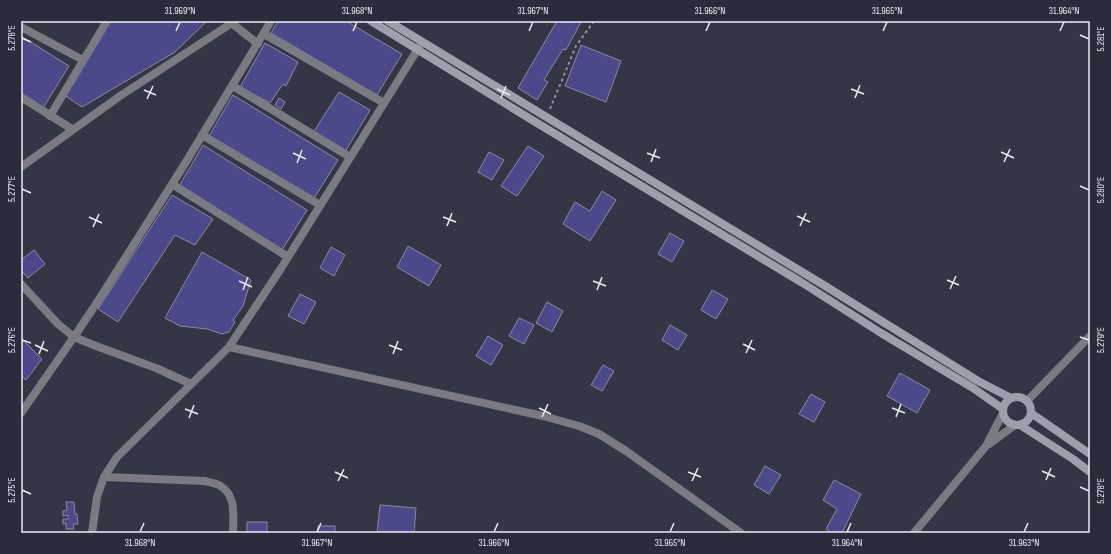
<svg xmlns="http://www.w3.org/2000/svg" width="1111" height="554" font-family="'Sofia Sans Condensed',sans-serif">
<rect width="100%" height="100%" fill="#353645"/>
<path fill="#4c498a" stroke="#8a8b9e" d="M109,21h98l-32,31 -93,55 -18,-12z
M278,21h68l56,33 -25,41 -106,-62z
M557,21h22l2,1 -15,28 -3,-1 -19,31 4,2 -11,18 -19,-12z
M21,36l48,30 -26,42 -22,-14z
M265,43l33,19 -12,24 -3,-2 -13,19 -30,-16z
M581,45l40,16 -15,41 -41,-16z
M339,92l31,18 -25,42 -32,-19z
M233,95l105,65 -25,40 -104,-64z
M279,98l6,4 -4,7 -6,-4z
M203,145l104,65 -25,40 -103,-64z
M528,146l16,10 -27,40 -16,-10z
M489,152l15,8 -12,20 -14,-8z
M602,191l14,9 -26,41 -27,-17 12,-22 15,9z
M172,195l41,24 -18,26 -20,-10 -57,87 -20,-13z
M670,233l14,8 -12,21 -14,-8z
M408,246l33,19 -12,21 -32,-19z
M331,247l14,8 -11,21 -14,-8z
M34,250l11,14 -17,14 -7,-8v-10z
M202,252l49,28 -8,26 -10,14 2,2 -6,10 -7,2 -15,-5 -27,-3 -15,-8z
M712,290l16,9 -12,20 -15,-9z
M300,294l16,8 -12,22 -16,-8z
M547,302l16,9 -11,21 -16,-9z
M519,318l15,7 -10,19 -15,-8z
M670,325l17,10 -9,15 -16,-10z
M488,336l15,9 -12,20 -15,-9z
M24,341l18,18 -16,21 -5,-5v-32z
M603,365l11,6 -12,20 -11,-6z
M900,373l30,17 -13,23 -30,-17z
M811,394l14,8 -11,20 -15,-8z
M765,466l16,9 -12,19 -15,-9z
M834,480l27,14 -19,39h-10l-6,-4 11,-20 -14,-9z
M66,502h8l1,12h2l1,10h-5l1,5h-8v-6l-3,1v-5h5v-4l-5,1v-5l4,-1z
M380,505l36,3 -2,25h-37z
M247,522h20v11h-20z
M318,526h17v7h-18z"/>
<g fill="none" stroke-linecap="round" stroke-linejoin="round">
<path stroke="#91929f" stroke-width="2" stroke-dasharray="3 3" stroke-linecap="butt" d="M550,109l26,-63 18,-25"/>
<path stroke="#797a82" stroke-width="8" d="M229,21l29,23
M21,27l62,33
M264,34l120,69
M233,86l117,71
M21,97l51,32
M50,116l57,-95
M202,135l118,70
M21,167l99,-71 115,-75
M172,184l116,73
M21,284l37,40 16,13 22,9 60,22 35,16
M229,347l314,69 36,10 20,8 27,17 115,82
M1027,401l63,-65
M21,413l53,-76 26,-39 86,-136 85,-141
M989,444l26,-19
M104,477l100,4c4,1 11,2 15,4 18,10 14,31 14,48
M92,533l5,-36 7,-20 13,-20 112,-110 51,-77 141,-226
M914,533l72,-87 17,-33"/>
<path stroke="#9e9fac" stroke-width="8" d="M371,21l166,102 264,159 80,51 92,55 30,21
M388,21l434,263 156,97 33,17
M1003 411a14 14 0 1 1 28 0a14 14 0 1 1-28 0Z
M1031,413l59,41
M1020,425l53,34 17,13"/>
</g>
<path fill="none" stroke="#ebecf6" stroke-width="1.5" d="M176,31l4,-9M353,31l4,-9M529,31l4,-9M706,31l4,-9M883,31l4,-9M1060,31l4,-9M1080,35l9,4M22,38l9,4M497,89l13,6M851,89l13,5M144,90l12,5M501,98l5,-12M855,98l5,-13M147,99l6,-13M1001,152l13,6M293,153l13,6M647,153l13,5M651,162l5,-13M1004,162l6,-13M297,163l5,-13M1080,186l9,4M22,189l9,4M797,216l13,6M89,217l13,6M443,217l13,5M447,226l5,-13M800,226l6,-13M93,227l6,-13M947,280l12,5M239,281l13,6M593,281l13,5M950,289l6,-13M243,290l5,-13M597,290l5,-13M1080,337l9,3M22,340l9,3M743,344l12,6M35,345l13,6M389,345l13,5M746,353l6,-13M39,354l5,-13M393,354l5,-13M539,408l12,6M892,408l13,5M185,409l13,5M542,417l6,-13M896,417l5,-13M189,418l5,-13M1042,471l13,6M335,472l13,6M688,472l13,5M1046,480l5,-12M338,481l6,-12M692,481l6,-13M1080,487l9,4M22,490l9,4M140,532l4,-9M317,532l4,-9M494,532l4,-9M670,532l4,-9M847,532l4,-9M1024,532l4,-9"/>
<rect width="1111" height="554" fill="none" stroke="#2b2c3b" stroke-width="44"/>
<rect x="22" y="22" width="1067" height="510" fill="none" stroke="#ebecf6" stroke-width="1.5"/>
<g font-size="10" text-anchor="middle" fill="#ebecf6">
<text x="180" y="14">31.969°N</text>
<text x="357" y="14">31.968°N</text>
<text x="533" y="14">31.967°N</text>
<text x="710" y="14">31.966°N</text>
<text x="887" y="14">31.965°N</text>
<text x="1064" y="14">31.964°N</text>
<text transform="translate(11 38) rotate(-90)" y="4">5.278°E</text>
<text transform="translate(1100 39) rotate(-90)" y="4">5.281°E</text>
<text transform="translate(11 189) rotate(-90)" y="4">5.277°E</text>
<text transform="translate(1100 190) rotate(-90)" y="4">5.280°E</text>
<text transform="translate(11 340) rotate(-90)" y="4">5.276°E</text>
<text transform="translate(1100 340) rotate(-90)" y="4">5.279°E</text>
<text transform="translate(11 490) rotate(-90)" y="4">5.275°E</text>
<text transform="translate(1100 491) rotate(-90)" y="4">5.278°E</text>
<text x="140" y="546">31.968°N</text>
<text x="317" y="546">31.967°N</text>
<text x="494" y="546">31.966°N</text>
<text x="670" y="546">31.965°N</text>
<text x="847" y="546">31.964°N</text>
<text x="1024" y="546">31.963°N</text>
</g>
</svg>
